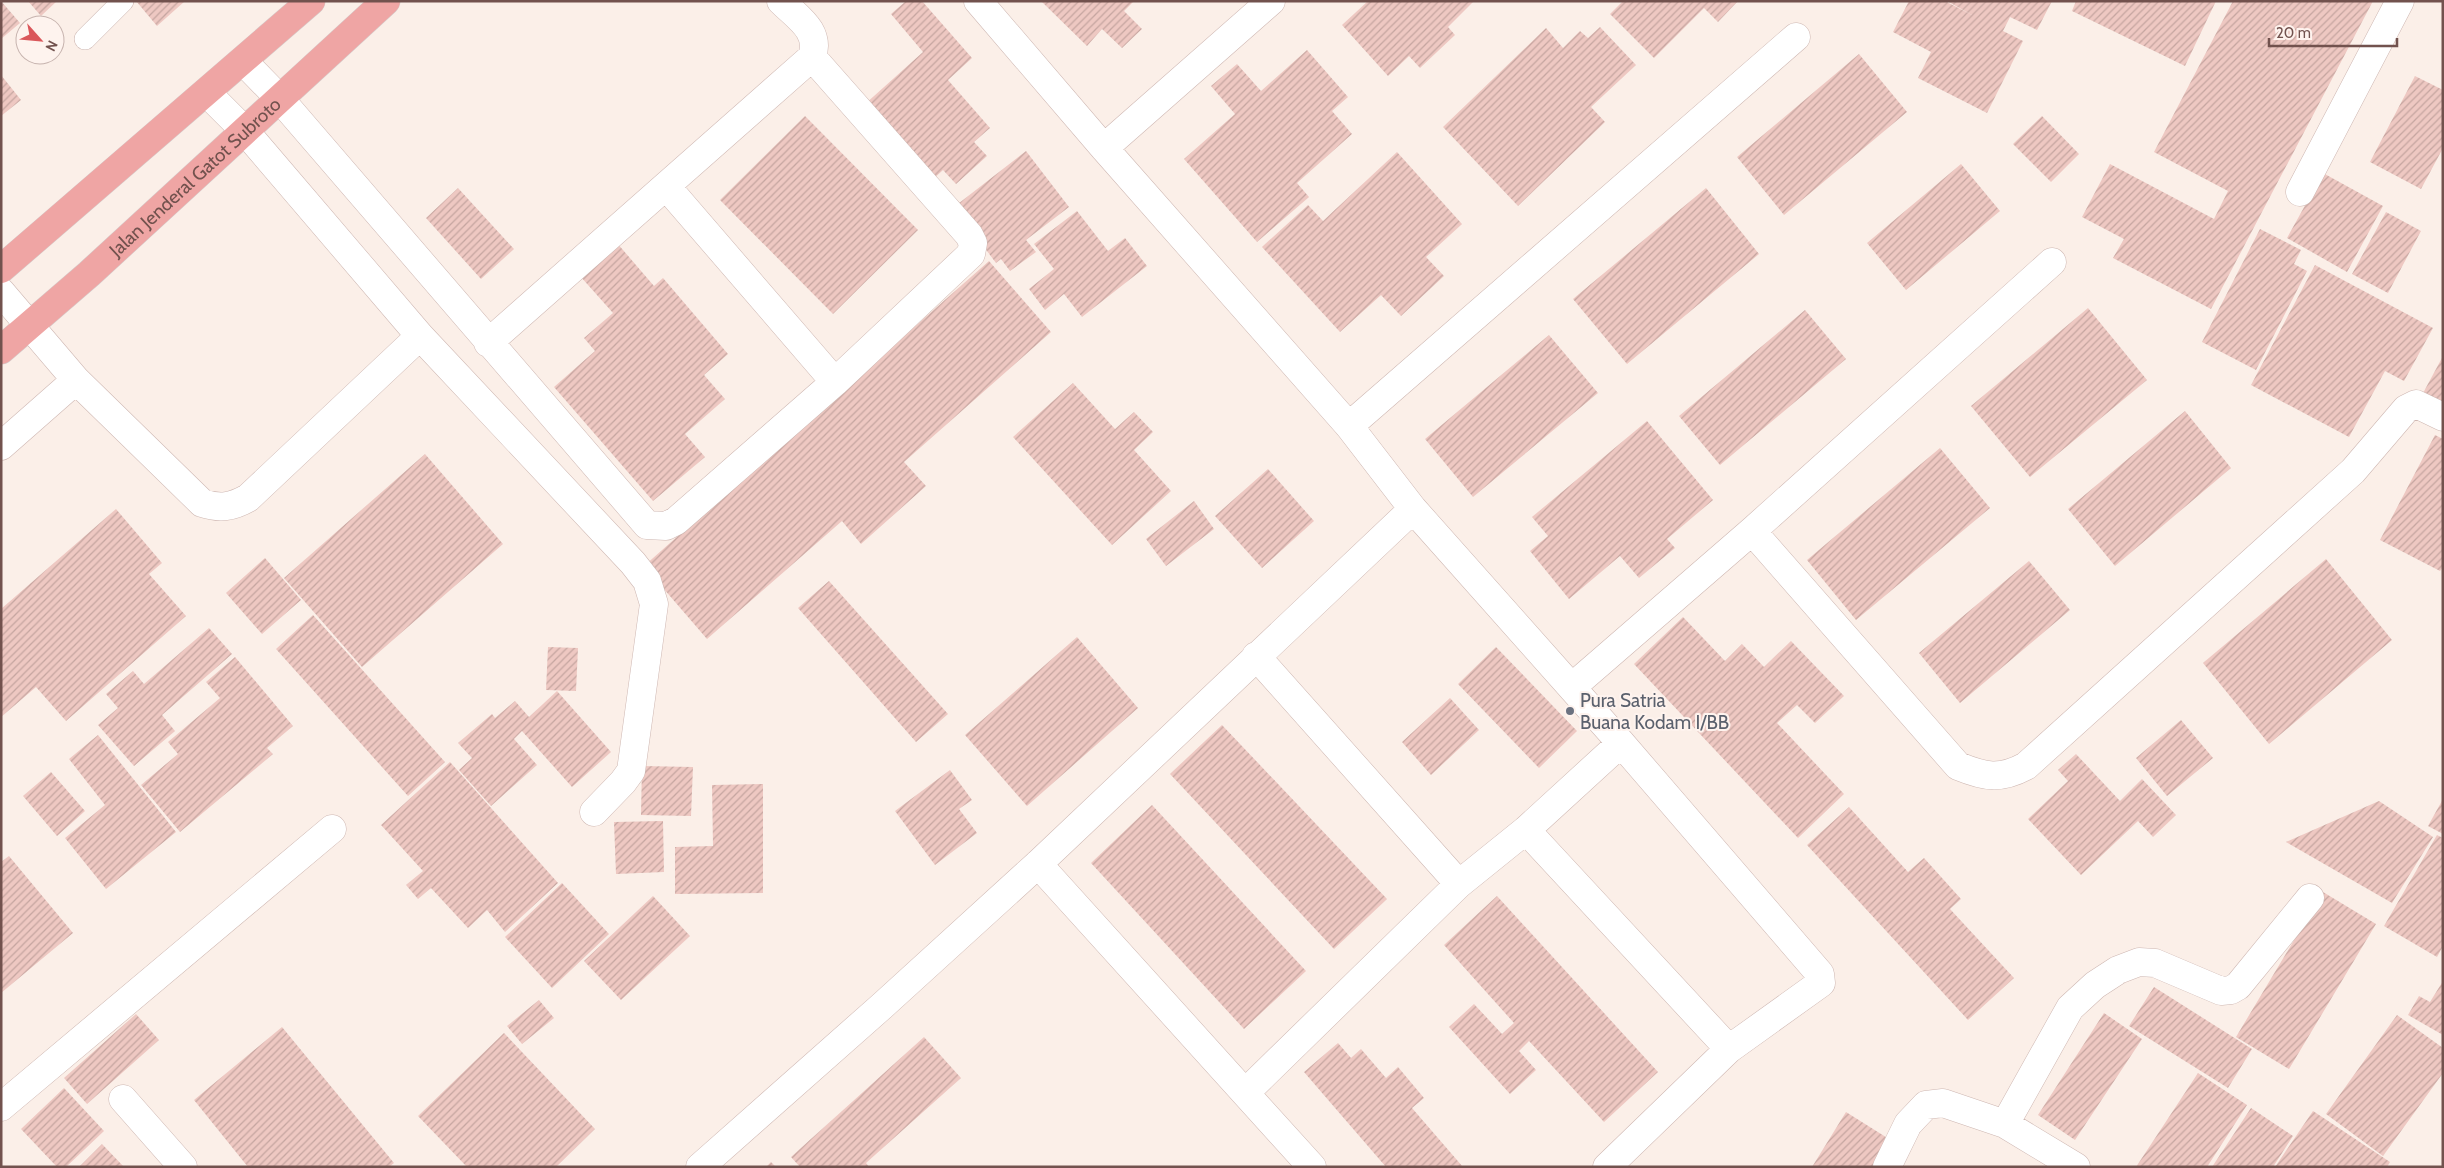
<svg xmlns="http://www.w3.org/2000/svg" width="2444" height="1168" font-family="Cabin,sans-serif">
<defs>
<pattern id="building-hatch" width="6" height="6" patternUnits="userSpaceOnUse" patternTransform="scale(1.25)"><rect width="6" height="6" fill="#eec8c2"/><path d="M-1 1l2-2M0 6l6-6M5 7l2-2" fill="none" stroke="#c5a5a0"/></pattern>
</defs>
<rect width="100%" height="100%" fill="#fbefe8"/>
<path fill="url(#building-hatch)" d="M1,1l19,22 -19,16z
M28,1h29l-16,15z
M136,1h49l-28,25z
M906,1h16l50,57 -24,22 42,48 -16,14 13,14 -31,28 -13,-14 -12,11 -67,-76 59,-53 -32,-38z
M1041,1h93l-10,10 18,18 -20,19 -20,-19 -15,17z
M1368,1h106l-26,26 7,8 -35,33 -11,-12 -21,20 -46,-51z
M1623,1h115l-20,21 -14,-14 -50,50 -44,-44z
M1909,1h36l27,14 -25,-14h105l-15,29 -27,-13 -7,14 20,10 -36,72 -69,-35 13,-26 -38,-20z
M2076,1h140l-31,65 -113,-55z
M2233,1h140l-162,308 -98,-51 11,-19 -42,-22 28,-53 104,55 14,-28 -74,-39z
M1600,27l36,38 -45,42 14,15 -87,84 -75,-79 103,-99 17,20 17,-17 8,7z
M1307,50l41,47 -16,14 20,23 -55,49 12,14 -52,45 -73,-83 51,-45 -24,-28 26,-22 24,27z
M1859,54l48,58 -123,103 -47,-58z
M1,75l20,25 -20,16z
M2415,76l28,14v58l-22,41 -51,-27z
M805,116l113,114 -85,84 -113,-114z
M2042,116l37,38 -28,28 -38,-38z
M1026,151l43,56 -43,33 10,12 -26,19 -9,-12 -5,4 -42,-56z
M1397,152l65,72 -36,33 18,19 -43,40 -20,-21 -41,37 -78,-85 46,-42 15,16z
M1961,164l39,47 -94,79 -39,-47z
M2323,173l60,33 -36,66 -60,-34z
M458,188l56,61 -33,30 -55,-61z
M1706,188l53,66 -132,110 -54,-65z
M1077,211l31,40 17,-13 22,28 -65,51 -18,-23 -19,16 -16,-21 25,-20 -20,-25z
M2386,212l35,19 -33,62 -36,-19z
M2260,229l41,21 -7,14 13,7 -51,99 -54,-28z
M617,243l37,43 9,-8 65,76 -24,21 21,24 -40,35 20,23 -52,44 -99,-114 41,-36 -11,-13 29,-25 -33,-37z
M989,261l62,71 -147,130 22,24 -65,58 -19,-23 -135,118 -63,-73z
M2315,265l118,63 -29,53 -19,-10 -36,66 -98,-52z
M2088,308l59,72 -117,97 -59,-71z
M1805,310l41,49 -126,106 -41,-49z
M1549,335l49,58 -125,104 -48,-58z
M2443,356v50l-21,-11z
M1073,383l42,46 19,-17 19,20 -19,18 37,41 -59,54 -99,-108z
M2185,411l46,57 -116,98 -47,-57z
M1647,421l66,79 -46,39 8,9 -36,30 -19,-22 -51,43 -39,-48 18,-15 -16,-19z
M2435,435l8,4v128l-3,4 -60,-31z
M1940,448l50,60 -134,112 -49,-60z
M425,454l78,90 -141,123 -78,-89z
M1268,469l46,52 -52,47 -47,-52z
M1194,501l20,28 -48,37 -20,-27z
M116,509l46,54 -13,11 37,42 -120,105 -30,-34 -35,30v-108z
M265,558l36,42 -39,34 -36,-41z
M2326,559l66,81 -123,104 -66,-81z
M2029,561l41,49 -110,93 -41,-50z
M829,581l119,133 -32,28 -118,-134z
M313,615l132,147 -37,34 -132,-147z
M1683,617l42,44 17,-17 22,23 27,-26 53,55 -29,27 -18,-18 -20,18 67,71 -46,44 -164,-174z
M209,628l23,26 -70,61 13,16 -41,35 -36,-41 20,-17 -12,-14 27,-23 11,13z
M1077,637l61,71 -111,98 -62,-71z
M548,647l30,1 -2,43 -30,-1z
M1496,647l81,84 -38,37 -81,-84z
M235,657l58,69 -26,22 6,6 -93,78 -39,-47 37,-31 -10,-12 52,-44 -14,-16z
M557,691l54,61 -39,35 -50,-56 -8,8 23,26 -46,41 -32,-36 13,-12 -14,-15 34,-29 3,4 20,-17 14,16z
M1450,698l29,32 -48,45 -29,-33z
M2181,720l32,38 -46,38 -31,-38z
M1222,725l165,174 -53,50 -164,-175z
M98,735l78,97 -70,57 -41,-51 40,-33 -36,-46z
M2076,754l44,47 22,-22 34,36 -23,22 -15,-16 -57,54 -53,-56 40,-38 -10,-11z
M450,762l108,121 -53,49 -18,-22 -19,18 -37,-40 -13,11 -12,-14 17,-14 -42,-46z
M642,766l51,1 -2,49 -50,-1z
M950,770l22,30 -13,9 18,24 -42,32 -40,-54z
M51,772l34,39 -28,25 -34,-40z
M763,784v109l-88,1v-47l38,-1 -1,-61z
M2443,799v35l-15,-8z
M2379,801l54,36 -41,66 -106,-61z
M1152,805l154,166 -62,58 -153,-166z
M1849,807l59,65 16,-14 37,41 -11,10 64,69 -46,42 -161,-175z
M663,821l1,51 -48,2 -2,-52z
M2437,835l6,3v108l-6,11 -53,-31z
M9,856l64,77 -72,60v-131z
M562,883l47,51 -57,54 -47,-51z
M2323,892l53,32 -87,145 -53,-32z
M653,896l37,40 -69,64 -37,-39z
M1497,896l161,176 -54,50 -75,-81 -10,10 17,19 -26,24 -61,-67 25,-23 28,30 12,-11 -70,-78z
M2443,981v54l-35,-20 11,-19 11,6z
M2154,987l98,62 -24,39 -99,-62z
M539,1000l15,18 -32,26 -15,-18z
M2104,1013l38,26 -67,101 -37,-25z
M136,1014l23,26 -72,64 -23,-26z
M2397,1015l46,33v25l-60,83 -57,-42z
M282,1027l112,136 -5,4h-141l-54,-67z
M504,1033l91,96 -39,38h-89l-49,-51z
M924,1037l37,41 -95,85 3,4h-69l-9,-10z
M1338,1043l13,15 10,-9 25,29 12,-11 26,31 -12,10 51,59h-77l-82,-95z
M2198,1073l49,32 -40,62h-71z
M64,1088l40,43 -38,36h-9l-36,-38z
M2251,1108l42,28 -20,31h-61z
M2313,1111l77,51 -3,5h-112z
M1846,1112l43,27 -17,28h-60z
M102,1144l22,23h-45z
M771,1162l5,5h-10z"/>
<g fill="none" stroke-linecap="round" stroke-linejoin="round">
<defs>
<path id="lane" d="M85,39l38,-38"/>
<path id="street" d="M978,1l126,147 245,278 64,83 208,234 199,231 1,9 -92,66 -122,118
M243,61l37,38 367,426 19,1 10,-5 159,-139 136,-128 2,-11 -4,-8 -157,-178
M207,93l37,37 176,206 213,227 14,18 7,23 -23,167 -8,11 -29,30
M1104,148l167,-147
M666,186l169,196
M2300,192l100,-191
M1,292l75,88 126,123c18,6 30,4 46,-5l172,-162
M488,343l324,-286c9,-26 -14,-39 -31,-56
M1349,426l447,-389
M1,446l75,-66
M1752,531l206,235c27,11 42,14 68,0l327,-295 53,-62 10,-5 27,13
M1256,656l203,228
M1572,687l180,-156 300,-269
M1526,830l203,219
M1038,864l274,303
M1246,1092l213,-208 67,-54 95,-87
M123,1099l60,68
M1,1107l331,-278
M2005,1124l65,-116 25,-23 23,-15 21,-8 16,1 66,28 10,-1 7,-4 72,-88
M700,1167l182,-161 156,-142 375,-355
M1887,1167l21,-43 18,-19 17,-2 62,21 71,43"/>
<g id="highway">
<path d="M1,269l310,-268"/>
<path id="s1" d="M1,350l88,-76 297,-273"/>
</g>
</defs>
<use href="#lane" stroke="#ceb7b2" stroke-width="22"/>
<use href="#street" stroke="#ceb7b2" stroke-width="29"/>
<use href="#highway" stroke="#d5cbca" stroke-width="29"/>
<use href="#lane" stroke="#fff" stroke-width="21"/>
<use href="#street" stroke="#fff" stroke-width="28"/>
<use href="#highway" stroke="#efa5a4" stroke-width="28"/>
</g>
<circle fill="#6b7280" stroke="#fef3ee" stroke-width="2" cx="1570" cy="711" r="5"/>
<g text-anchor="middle" stroke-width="4" stroke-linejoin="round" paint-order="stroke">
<g font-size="19" fill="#72524e" stroke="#fef3ee">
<text dy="7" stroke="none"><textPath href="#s1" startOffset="260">Jalan Jenderal Gatot Subroto</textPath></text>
</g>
<g font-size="19" fill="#5b616d" stroke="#fef3ee" text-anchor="start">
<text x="1580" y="707">Pura Satria<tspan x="1580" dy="22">Buana Kodam I/BB</tspan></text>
</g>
</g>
<rect width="2444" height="1168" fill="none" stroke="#72524e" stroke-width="5"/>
<g transform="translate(40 40) rotate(117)"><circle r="24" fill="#fef3ee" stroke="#c6b3ae"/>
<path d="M0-4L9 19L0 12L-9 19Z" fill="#da575b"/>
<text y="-8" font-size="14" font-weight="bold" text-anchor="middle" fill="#72524e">N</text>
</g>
<path d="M2269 38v8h128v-8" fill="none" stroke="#72524e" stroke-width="2.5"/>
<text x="2276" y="38" font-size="15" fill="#72524e" stroke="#fef3ee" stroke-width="4" paint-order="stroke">20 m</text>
</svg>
